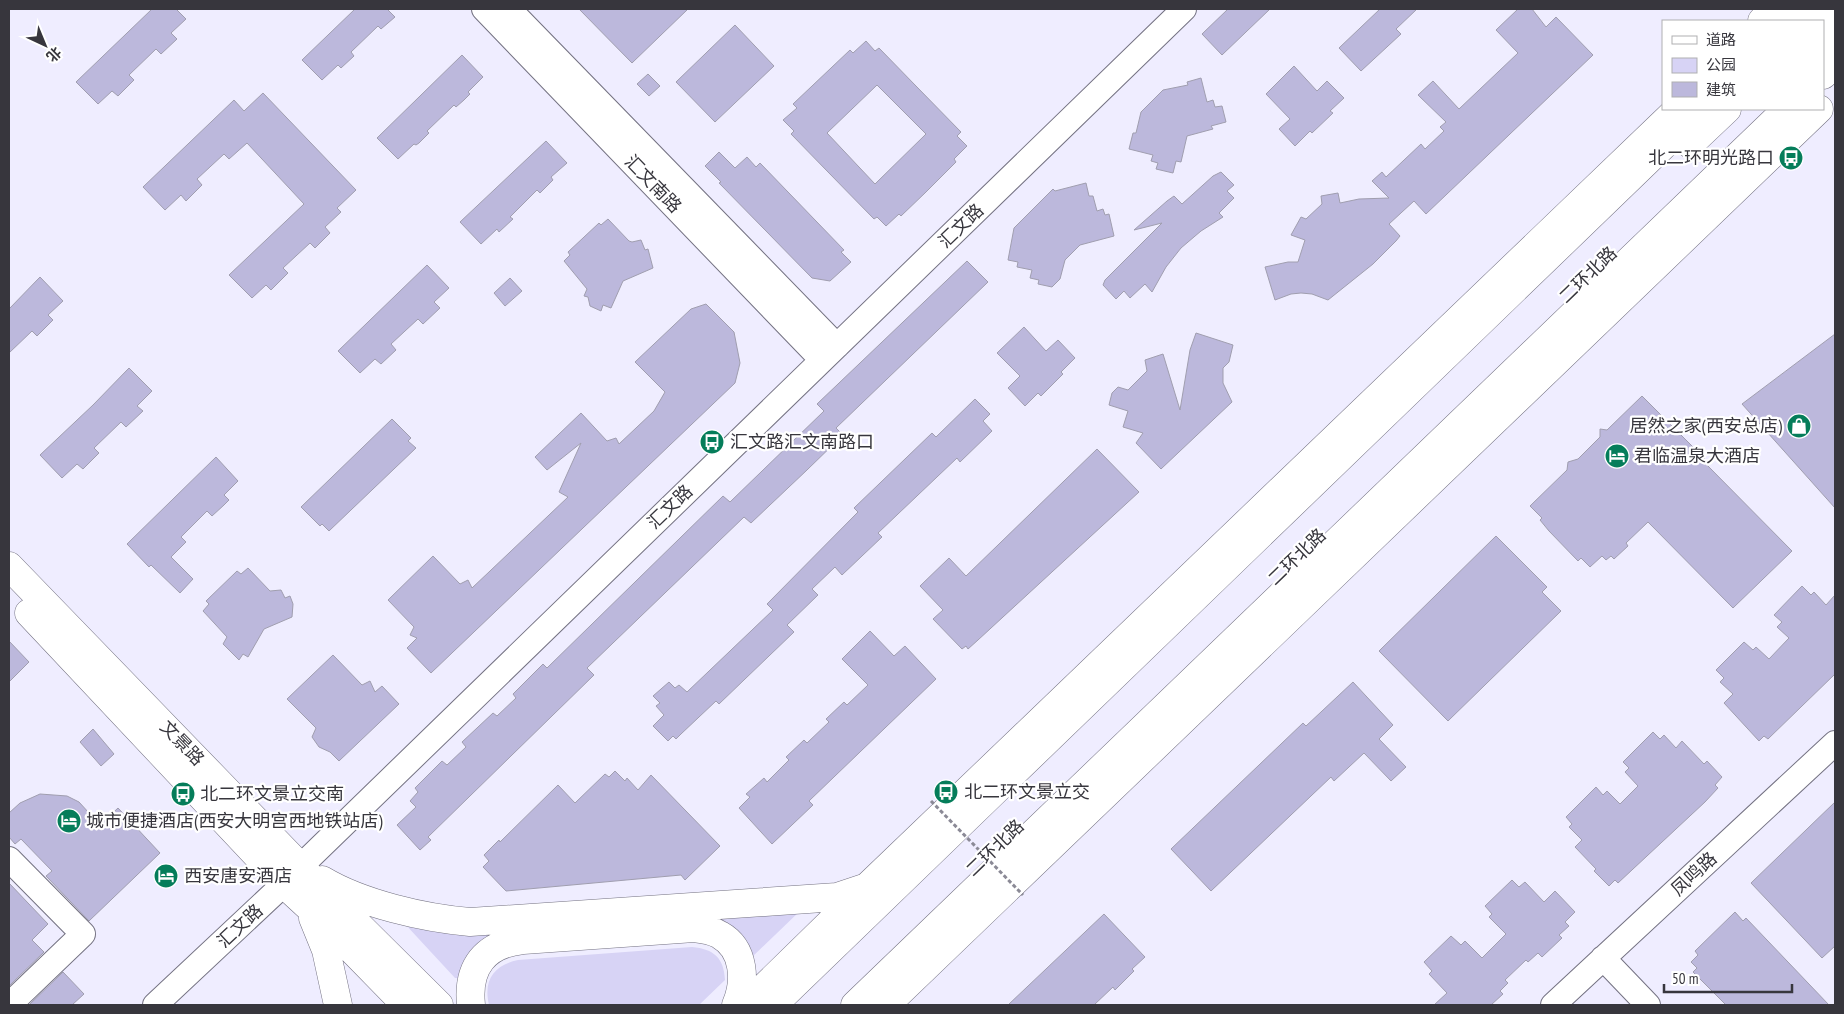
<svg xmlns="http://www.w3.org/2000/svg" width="1844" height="1014" font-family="'PT Sans Narrow','Noto Sans SC',sans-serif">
<rect width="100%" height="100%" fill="#efedff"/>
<path fill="#d7d3f5" d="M801,910l-49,47 -44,-38z
M405,924l93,7 -38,47h-5z
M692,947c22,2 32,11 33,33l-26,25h-210c-6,-25 5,-40 29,-45z"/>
<path fill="#bcb8dc" stroke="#a09eaf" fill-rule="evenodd" d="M152,9h24l10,10 -15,14 6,6 -16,15 -5,-5 -27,26 5,5 -16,16 -6,-5 -14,13 -22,-22z
M355,9h32l8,8 -14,12 -3,-3 -27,26 3,4 -13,12 -3,-3 -16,15 -20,-20z
M579,9h109l-56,54z
M1228,9h42l-48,46 -20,-21z
M1380,9h37l-21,20 5,5 -40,37 -22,-23z
M1518,9h14l14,18 10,-10 37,38 -167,159 -12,-13 -25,23 11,12 -4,5 -23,23 -45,36 -16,-6 -11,-1 -10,1 -16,6 -10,-33 23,-5h10l7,-22 -14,-5 10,-18 5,2 16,-15 -1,-8 17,-3 2,10 19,-4 30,-1 -17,-17 10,-9 4,5 35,-33 4,5 19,-18 -4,-4 6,-5 -28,-27 15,-14 26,28 59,-56 -22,-23z
M735,25l39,41 -59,56 -39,-40z
M866,41l9,10 4,-3 37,38 45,46 -4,4 10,10 -13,13 2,3 -30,30 -25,24 -2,-2 -13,12 -9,-9 -3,2 -46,-47 -37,-38 3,-3 -11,-11 14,-12 -4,-4 57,-54 3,3zM877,85l49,49 -51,50 -48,-51z
M462,55l21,22 -15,15 2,2 -6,6 -8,7 -2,-2 -27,26 2,2 -10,10 -3,2 -2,-1 -16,15 -21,-21z
M1294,66l23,25 10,-10 17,17 -14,13 3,2 -21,20 -2,-2 -15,15 -16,-17 11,-10 -24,-25z
M648,74l12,12 -11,10 -12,-12z
M1201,78l6,24 6,-2 2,7 7,-1 4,16 -15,4 2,3 -26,7 -6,26 -5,-1 -3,12 -17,-4 2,-6 -7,-2 2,-6 -24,-6 4,-16h3l5,-21 22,-22 25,-5 -1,-3z
M263,93l93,97 -19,18 4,4 -16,15 5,6 -15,15 -5,-5 -27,25 5,5 -17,17 -5,-5 -14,13 -23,-23 75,-71 -57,-61 -18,16 -5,-5 -27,25 5,6 -16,16 -5,-6 -16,15 -22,-23 91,-87 10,11z
M546,141l21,22 -16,14 2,3 -13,13 -3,-3 -27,27 3,2 -14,13 -2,-3 -16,15 -21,-22z
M719,152l16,16 12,-11 9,10 4,-4 84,87 -3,2 10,10 -21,19 -18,-3 -93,-95 2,-1 -16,-16z
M1221,172l13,13 -7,6 7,7 -15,15 4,4 -22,14 -20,17 -15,19 -14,25 -7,-8 -15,14 -6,-7 -8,8 -13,-14 2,-5 57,-57 -28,7 33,-29 7,-5 8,8 31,-28z
M1086,183l3,13h4l4,15 6,-2 2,6 4,-1 5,22 -34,9 -15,15 -5,19 -8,8 -14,-3 1,-4 -9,-2 2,-8 -15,-3 1,-5 -10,-2 6,-32 39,-39 2,2z
M608,219l21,22 3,1 9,-2 4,10 3,-1 5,19 -30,13 -12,27 -8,-3 -2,6 -11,-5 -2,-9 -4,-1 3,-7 -23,-28 6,-6 -2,-3 31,-29 2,2z
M967,261l21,21 -152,146 7,7 -36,35 -56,53 -7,-6 -157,151 7,7 -166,162 3,3 -11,10 -23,-25 19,-18 -6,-6 8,-9 -3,-4 27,-27 5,4 19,-18 -4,-5 31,-29 4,3 19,-18 -3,-4 30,-30 4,4 176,-172 7,6 94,-91 -7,-7z
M427,265l22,23 -15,14 6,6 -17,16 -5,-5 -27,25 5,6 -15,14 -6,-5 -15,14 -22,-22z
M40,277l23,24 -15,14 5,5 -16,16 -5,-5 -23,22v-44z
M510,278l12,13 -17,15 -11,-13z
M706,304l28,28 6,31 -5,20 -304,290 -24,-25 10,-10 -7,-3 4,-8 -26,-27 45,-44 27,28 8,-4 4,8 18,-17 78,-74 -9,-5 22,-49 -34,27 -12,-13 46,-44 26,28 9,-3 3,6 35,-33 11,-19 -30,-30 56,-53z
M1024,327l22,24 12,-11 17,18 -14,14 2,2 -22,22 -3,-3 -13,13 -17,-18 12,-12 -23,-23z
M1196,333l37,12 -4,17 -6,6v15l9,19 -71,67 -25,-26 7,-10 -20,-6 5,-16 -19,-6 3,-12 6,-6 10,3 19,-19 -2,-11 18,-6 17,56 10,-60z
M1835,334v174l-93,-104z
M129,368l23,23 -15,15 6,5 -17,16 -5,-5 -27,26 5,5 -16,16 -6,-5 -15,14 -22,-23 53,-50z
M1642,396l66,66 -1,3 85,86 -59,57 -85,-86 -22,21 2,3 -14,13 -3,-3 -5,4 -4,-4 -12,11 -9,-9 -3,3 -29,-30 -9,-11 2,-2 -12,-12 37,-36 1,-8 10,-3 22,-22v-8l7,1z
M975,399l15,15 -7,7 9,10 -32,31 -3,-4 -79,75 4,4 -40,38 -7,-8 -23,22 6,6 -31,30 7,7 -75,72 -3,-3 -35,33 -5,5 -3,-3 -5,5 -15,-15 11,-11 -8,-9 4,-3 -7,-7 16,-14 6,6 4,-3 8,7 86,-82 -6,-6 91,-92 -4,-4 78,-75 4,4z
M392,419l19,19 -3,3 8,7 -87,83 -7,-7 -2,2 -19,-19z
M1097,449l42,43 -161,148 -10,9 -2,-3 -4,3 -29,-30 10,-9 -23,-24 29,-28 17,18z
M216,457l22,24 -14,14 5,5 -5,5 -12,11 -5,-5 -26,26 5,5 -15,15 22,22 -13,14 -29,-28 -2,2 -22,-23z
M1496,536l51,51 -5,5 19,19 -113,110 -69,-70z
M248,568l22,23 11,-1 4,8 5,-2 3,8 -1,13 -28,12 -16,28 -5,-3 -4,6 -16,-16 4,-7 -24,-26 6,-7 -3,-3 31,-30 4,3z
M1802,586l9,9 3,-3 12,13 9,-10v79l-67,65 -4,-3 -5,5 -35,-38 9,-9 -13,-12 4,-4 -8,-8 28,-28 9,8 3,-3 13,12 20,-21 -12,-11 5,-5 -8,-7z
M870,631l24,25 11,-10 31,33 -127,122 4,4 -41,39 -33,-36 11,-11 -4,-3 18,-16 3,4 22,-22 -3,-3 18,-17 3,3 22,-21 -3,-3 18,-17 3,3 21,-20 -26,-26z
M9,641l20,21 -20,20z
M333,655l29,30 8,-4 5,11 7,-6 17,18 -60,57 -9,-9 -11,-5 -7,-10 4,-9 -29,-29z
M1353,682l40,43 -14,14 27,28 -15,14 -27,-28 -30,28 -3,-4 -120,114 -40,-42 132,-126 3,3z
M93,729l21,25 -13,12 -21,-24z
M1653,732l7,7 4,-4 12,13 6,-7 22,23 3,-3 15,16 -7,8 3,3 -13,14 -87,81 -3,-3 -6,6 -15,-15 2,-2 -21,-22 7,-7 -13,-13 3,-3 -6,-7 30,-30 7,8 4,-4 13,13 18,-18 -13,-14 4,-4 -6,-6z
M615,771l10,10 2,-3 11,12 13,-15 69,71 -35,34 -4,-5 -175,16 -23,-24 6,-6 -5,-6 15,-15 1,2 58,-57 17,18 30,-29 4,3z
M40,794l27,2 12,6 21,23 18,-17 42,45 -71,68 -43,-45 6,-5 -31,-32 -6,5 -6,-7v-24l11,-10z
M1835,802v144l-13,12 -71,-75z
M1512,880l7,7 6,-5 19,20 11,-11 20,21 -10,10 4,4 -10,9 3,3 -20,19 -4,-4 -10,9 -2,-2 -21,20 3,3 -8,8 3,3 -12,11h-57l13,-12 -18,-19 3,-3 -8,-9 27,-26 10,9 4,-4 17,17 24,-24 -17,-17 3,-3 -7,-8z
M9,883l39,41 -16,16 12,12 -35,34z
M1735,912l8,9 3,-3 83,87h-103l-33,-33 4,-4 -6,-6 7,-7 -3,-4z
M1104,914l41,43 -13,12 2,2 -19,19 -2,-3 -19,18h-86z
M63,972l21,22 -12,11h-43z"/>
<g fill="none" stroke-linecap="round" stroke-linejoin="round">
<defs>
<path id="minor" d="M484,9l338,351
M509,9l328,337
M9,859l74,75 -74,71
M1603,958l45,47
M155,1005l129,-121 17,-18 883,-857
M1553,1005l282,-262"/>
<path id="major" d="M1762,21l11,-12
M9,566l309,319 121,120
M29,613l255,271 39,36 83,85
M322,880c40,24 102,38 148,42l367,-25 27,-9
M313,918l13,32 12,55
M471,1005c-4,-38 14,-61 52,-65l171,-12c9,1 18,2 26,7 25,14 26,47 16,70
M746,1005l122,-119 810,-777
M886,1005l933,-896"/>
<path id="highway" d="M1790,21l13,-12
M1818,21l13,-12
M1823,50l12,-12
M1823,75l12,-11
M1690,144l37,-35
M923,969l24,-37
M773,1005l928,-896
M855,1005l932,-896"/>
</defs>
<use href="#minor" stroke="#747282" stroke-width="26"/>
<use href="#major" stroke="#747282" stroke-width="29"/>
<use href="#highway" stroke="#747282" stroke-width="29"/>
<use href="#minor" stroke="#fff" stroke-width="24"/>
<use href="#major" stroke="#fff" stroke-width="28"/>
<use href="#highway" stroke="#fff" stroke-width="28"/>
<path stroke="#8b8a96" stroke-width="3" stroke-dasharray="4 2.5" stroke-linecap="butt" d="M931,801l92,94"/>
</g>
<defs>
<symbol id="bus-disc" viewBox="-11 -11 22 22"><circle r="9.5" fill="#057d5a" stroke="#fff"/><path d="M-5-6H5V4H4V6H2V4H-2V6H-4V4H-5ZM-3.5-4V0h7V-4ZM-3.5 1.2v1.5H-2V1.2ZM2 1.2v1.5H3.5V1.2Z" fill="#fff"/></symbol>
<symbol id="shop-disc" viewBox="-11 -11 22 22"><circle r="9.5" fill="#057d5a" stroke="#fff"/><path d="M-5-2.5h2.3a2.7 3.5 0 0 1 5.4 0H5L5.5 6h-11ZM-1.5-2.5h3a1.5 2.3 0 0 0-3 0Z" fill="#fff"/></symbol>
<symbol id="hotel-disc" viewBox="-11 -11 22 22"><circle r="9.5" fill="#057d5a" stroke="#fff"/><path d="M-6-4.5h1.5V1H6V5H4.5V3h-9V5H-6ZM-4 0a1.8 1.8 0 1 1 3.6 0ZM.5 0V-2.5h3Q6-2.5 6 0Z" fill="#fff"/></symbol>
</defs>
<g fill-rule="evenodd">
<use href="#bus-disc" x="1777" y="144" width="28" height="28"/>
<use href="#shop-disc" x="1785" y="412" width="28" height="28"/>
<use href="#bus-disc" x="698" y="428" width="28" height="28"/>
<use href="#hotel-disc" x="1603" y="442" width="28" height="28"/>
<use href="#bus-disc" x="932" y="778" width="28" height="28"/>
<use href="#bus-disc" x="169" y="780" width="28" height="28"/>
<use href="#hotel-disc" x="55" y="807" width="28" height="28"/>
<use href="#hotel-disc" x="152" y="862" width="28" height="28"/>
</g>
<g text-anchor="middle" stroke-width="4.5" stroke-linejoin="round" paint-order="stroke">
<g font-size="18" fill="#37363d" stroke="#fff" text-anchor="start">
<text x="1774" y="164" text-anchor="end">北二环明光路口</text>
<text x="1782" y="432" text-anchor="end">居然之家(西安总店)</text>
<text x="730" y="448">汇文路汇文南路口</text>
<text x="1634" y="462">君临温泉大酒店</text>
<text x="964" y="798">北二环文景立交</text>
<text x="200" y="800">北二环文景立交南</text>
<text x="86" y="827">城市便捷酒店(西安大明宫西地铁站店)</text>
<text x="184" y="882">西安唐安酒店</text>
</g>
<g font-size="18" fill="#37363d" stroke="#fff">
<text transform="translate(653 184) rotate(46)" y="6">汇文南路</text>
<text transform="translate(961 226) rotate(-44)" y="6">汇文路</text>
<text transform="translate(1588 275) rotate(-44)" y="6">二环北路</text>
<text transform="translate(670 507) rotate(-44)" y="6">汇文路</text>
<text transform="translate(1297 557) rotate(-44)" y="6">二环北路</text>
<text transform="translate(182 743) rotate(46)" y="6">文景路</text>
<text transform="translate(995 848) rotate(-44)" y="6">二环北路</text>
<text transform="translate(1694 874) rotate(-43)" y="6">凤鸣路</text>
<text transform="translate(240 926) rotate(-43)" y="6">汇文路</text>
</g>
</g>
<rect width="1844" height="1014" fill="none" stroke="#37363d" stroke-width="20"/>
<rect x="1662" y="20" width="162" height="90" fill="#ffffff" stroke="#afafb1"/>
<rect x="1672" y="36" width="25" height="8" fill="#ffffff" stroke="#afafb1"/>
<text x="1706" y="45" font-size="15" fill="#37363d">道路</text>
<rect x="1672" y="58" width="25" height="15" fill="#d7d3f5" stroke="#afafb1"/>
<text x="1706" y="70" font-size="15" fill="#37363d">公园</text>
<rect x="1672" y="82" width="25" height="15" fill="#bcb8dc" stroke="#afafb1"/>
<text x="1706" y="95" font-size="15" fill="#37363d">建筑</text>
<g transform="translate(45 45) rotate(136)" stroke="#ffffff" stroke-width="4" paint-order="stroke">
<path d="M0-4L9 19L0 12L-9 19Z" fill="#37363d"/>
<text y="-8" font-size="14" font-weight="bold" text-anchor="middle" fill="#37363d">北</text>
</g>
<path d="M1664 984v8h128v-8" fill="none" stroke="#37363d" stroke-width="2.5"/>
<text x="1672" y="984" font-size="15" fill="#37363d" stroke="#ffffff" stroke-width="4" paint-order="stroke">50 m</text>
</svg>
